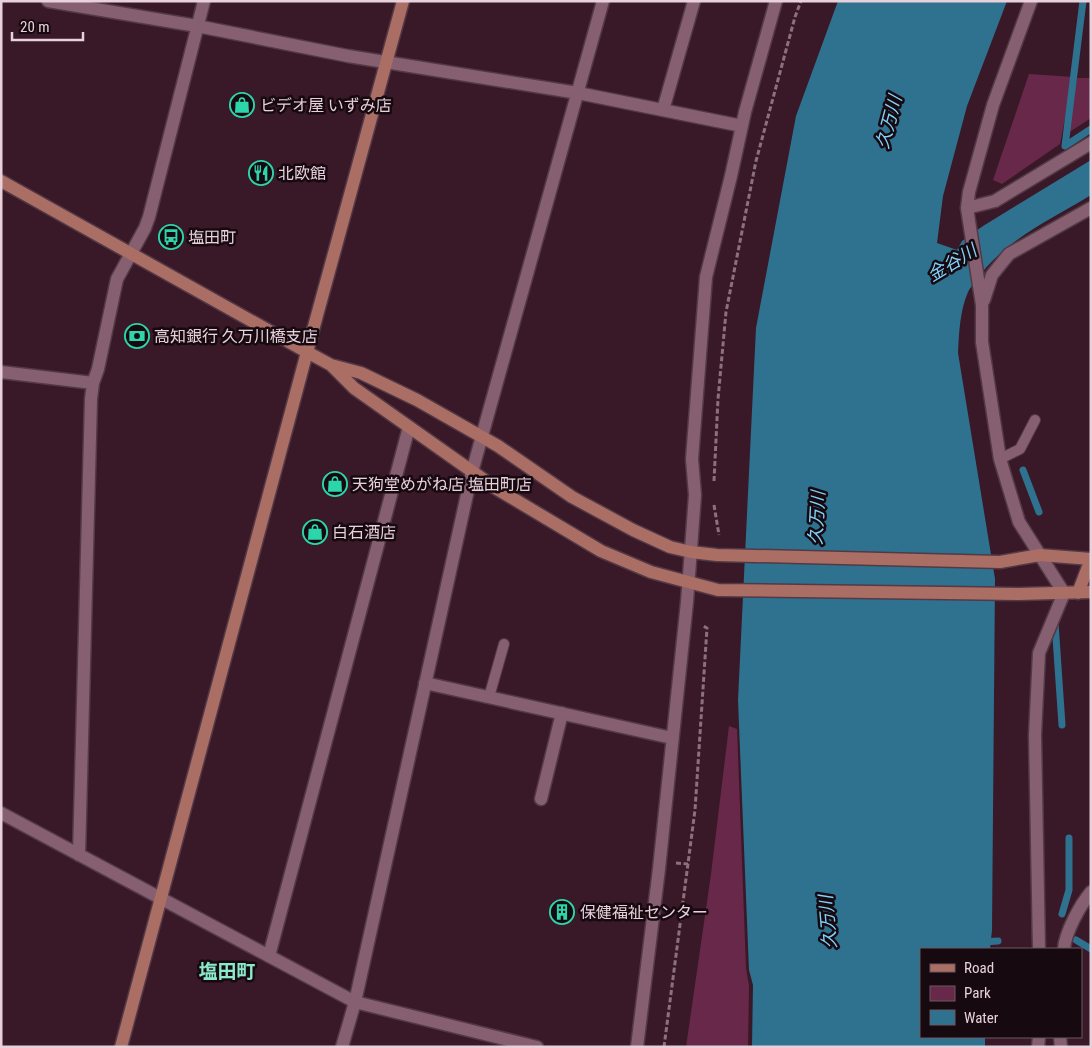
<svg xmlns="http://www.w3.org/2000/svg" width="1092" height="1048" font-family="'Roboto Condensed','Noto Sans JP',sans-serif">
<rect width="100%" height="100%" fill="#391928"/>
<path fill="#682849" d="M1029,74l44,3 -13,67 -58,40 -9,-4z
M1077,78h14v40l-26,17z
M729,726l8,3 9,239 3,18 -1,61h-62l25,-173z"/>
<path fill="#2f7290" d="M838,1h169l-40,105 -24,90 -6,47 20,7 5,-9 21,-15 108,-66v35c-41,25 -86,45 -114,84 -3,4 -7,9 -9,13 -8,18 -9,41 -10,61l37,226 -3,351 -2,19h-69v88h64v10h-233l1,-62 -4,-15 -11,-270 18,-372 40,-212z"/>
<g fill="none" stroke-linecap="round" stroke-linejoin="round">
<path stroke="#2f7290" stroke-width="7" d="M1083,1l-18,145 26,-17
M1023,470l16,42
M1055,623l7,102
M1062,914l7,-24v-52
M1076,940l15,9
M983,942l15,-1"/>
<defs>
<path id="lane" d="M1000,459l20,-10 15,-29
M489,697l15,-53"/>
<path id="street" d="M48,1l149,25 151,30 230,37 164,33
M1031,1l-38,104 -24,87 -2,16 15,97v37l18,117 19,63 45,71 -25,60 -4,82 4,214
M663,110l31,-109
M967,208l28,-7 96,-58
M984,300l8,-25 17,-21 82,-46
M1,372l92,11
M425,683l247,55
M541,799l21,-86
M1,813l354,189 182,45
M79,855l12,-456 2,-16 5,-14 19,-90 28,-51 4,-11 55,-216
M1064,949c1,-16 16,-44 27,-57
M269,956l140,-529
M1060,1037l1,10
M342,1047l13,-45 117,-530 131,-471
M637,1047l22,-178 28,-267 8,-107 -3,-36 14,-182 25,-101 14,-64 31,-111
M1038,1047l1,-10"/>
<path id="secondary" d="M1,181l306,171 24,13 30,8 56,27 81,46 74,51 61,33 37,17 21,5 26,3 283,7 40,-7 51,4
M331,365l23,23 143,101 104,62 50,21 67,18 301,4 72,-2
M1078,593l13,-34
M121,1047l186,-695 96,-351"/>
</defs>
<use href="#lane" stroke="#533946" stroke-width="12"/>
<use href="#street" stroke="#533946" stroke-width="15"/>
<use href="#secondary" stroke="#533946" stroke-width="15"/>
<path stroke="#8c717d" stroke-width="3" stroke-dasharray="5 2.5" stroke-linecap="butt" d="M714,481l4,-82 8,-87 30,-151 39,-144 6,-16
M714,505l5,30
M676,863l12,1
M664,1047l31,-237 12,-182 -4,-2"/>
<use href="#lane" stroke="#865f70" stroke-width="10"/>
<use href="#street" stroke="#865f70" stroke-width="12"/>
<use href="#secondary" stroke="#aa6e64" stroke-width="12"/>
</g>
<defs>
<symbol id="shop-ring" viewBox="-11 -11 22 22"><circle r="9.5" fill="#170910" stroke="#2dd5ab" stroke-width="1.5"/><path d="M-5-2.5h2.3a2.7 3.5 0 0 1 5.4 0H5L5.5 6h-11ZM-1.5-2.5h3a1.5 2.3 0 0 0-3 0Z" fill="#2dd5ab"/></symbol>
<symbol id="restaurant-ring" viewBox="-11 -11 22 22"><circle r="9.5" fill="#170910" stroke="#2dd5ab" stroke-width="1.5"/><path d="M-5-6h1v4h1v-4h1v4h1v-4h1v5L-1.5 .5V6h-2V.5L-5-1ZM5-6V6H3V1.5H1.5Q1.5-4 5-6Z" fill="#2dd5ab"/></symbol>
<symbol id="bus-ring" viewBox="-11 -11 22 22"><circle r="9.5" fill="#170910" stroke="#2dd5ab" stroke-width="1.5"/><path d="M-5-6H5V4H4V6H2V4H-2V6H-4V4H-5ZM-3.5-4V0h7V-4ZM-3.5 1.2v1.5H-2V1.2ZM2 1.2v1.5H3.5V1.2Z" fill="#2dd5ab"/></symbol>
<symbol id="bank-ring" viewBox="-11 -11 22 22"><circle r="9.5" fill="#170910" stroke="#2dd5ab" stroke-width="1.5"/><path d="M-6-4H6V4H-6ZM0-2.3a2.3 2.3 0 1 0 0 4.6a2.3 2.3 0 1 0 0-4.6Z" fill="#2dd5ab"/></symbol>
<symbol id="building-ring" viewBox="-11 -11 22 22"><circle r="9.5" fill="#170910" stroke="#2dd5ab" stroke-width="1.5"/><path d="M-4-6H4V6H1V3H-1V6H-4ZM-2.5-4.3h1.7v1.8h-1.7ZM.8-4.3h1.7v1.8H.8ZM-2.5-1h1.7V.8h-1.7ZM.8-1h1.7V.8H.8Z" fill="#2dd5ab"/></symbol>
</defs>
<g fill-rule="evenodd">
<use href="#shop-ring" x="228" y="91" width="28" height="28"/>
<use href="#restaurant-ring" x="247" y="159" width="28" height="28"/>
<use href="#bus-ring" x="157" y="223" width="28" height="28"/>
<use href="#bank-ring" x="123" y="322" width="28" height="28"/>
<use href="#shop-ring" x="321" y="470" width="28" height="28"/>
<use href="#shop-ring" x="301" y="518" width="28" height="28"/>
<use href="#building-ring" x="548" y="898" width="28" height="28"/>
</g>
<g text-anchor="middle" stroke-width="5" stroke-linejoin="round" paint-order="stroke">
<g font-size="16" fill="#e8d1db" stroke="#170910" text-anchor="start">
<text x="260" y="111">ビデオ屋 いずみ店</text>
<text x="278" y="179">北欧館</text>
<text x="188" y="243">塩田町</text>
<text x="154" y="342">高知銀行 久万川橋支店</text>
<text x="352" y="490">天狗堂めがね店 塩田町店</text>
<text x="332" y="538">白石酒店</text>
<text x="580" y="918">保健福祉センター</text>
</g>
<g font-size="18" font-style="italic" fill="#7fd3fc" stroke="#170910">
<text transform="translate(889 122) rotate(-75)" y="6">久万川</text>
<text transform="translate(952 263) rotate(-31)" y="6">金谷川</text>
<text transform="translate(817 518) rotate(-87)" y="6">久万川</text>
<text transform="translate(828 922) rotate(-95)" y="6">久万川</text>
</g>
<g font-size="19" font-weight="bold" fill="#8be8ca" stroke="#170910">
<text x="227" y="978">塩田町</text>
</g>
</g>
<rect width="1092" height="1048" fill="none" stroke="#e8d1db" stroke-width="5"/>
<rect x="920" y="948" width="162" height="90" fill="#170910" stroke="#6b5961"/>
<rect x="930" y="964" width="25" height="8" fill="#aa6e64" stroke="#6b5961"/>
<text x="964" y="973" font-size="15" fill="#e8d1db">Road</text>
<rect x="930" y="986" width="25" height="15" fill="#682849" stroke="#6b5961"/>
<text x="964" y="998" font-size="15" fill="#e8d1db">Park</text>
<rect x="930" y="1010" width="25" height="15" fill="#2f7290" stroke="#6b5961"/>
<text x="964" y="1023" font-size="15" fill="#e8d1db">Water</text>
<path d="M12 32v8h71v-8" fill="none" stroke="#e8d1db" stroke-width="2.5"/>
<text x="20" y="32" font-size="15" fill="#e8d1db" stroke="#170910" stroke-width="4" paint-order="stroke">20 m</text>
</svg>
